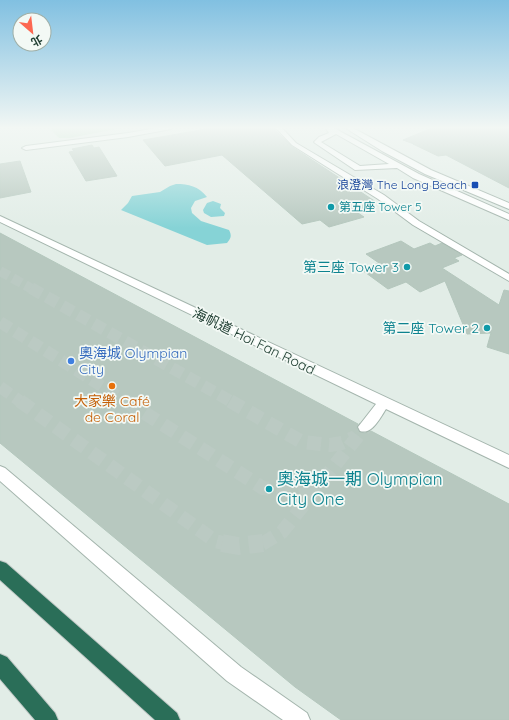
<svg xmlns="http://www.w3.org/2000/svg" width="509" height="720" font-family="Quicksand,'Noto Sans TC',sans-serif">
<rect width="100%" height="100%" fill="#e2ede7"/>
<path fill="#b9e0bf" d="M58,127h68l-56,11h-11l-8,-8z"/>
<path fill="#86d3d6" d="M176,184c13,0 22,2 31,13l-12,4 -4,7 1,5 9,8 28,9c3,6 2,8 -2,13l-20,2 -86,-35 7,-7 4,-7 28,-4 10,-6z
M213,201l8,3 -1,4 5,5 -1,3 -13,1 -7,-4 -1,-3 4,-7z"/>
<path fill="#b7c8bf" stroke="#b4c7bd" d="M218,127h54l19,19 85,56 -7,2 3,2 -17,5 9,6 -35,10 -9,-7 -18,4 -80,-69 -57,11 -22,-26z
M434,127h75v61l-63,-33 -8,1 -25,-12h1l-11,-4z
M92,145l2,3 5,-1 18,29 -31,5 -17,-29 5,-1 -2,-2z
M20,161l11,31 -31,6v-34z
M0,233l358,191 -1,4 3,4 5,1 6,-2 138,73v216h-168l-46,-33 -295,-244z
M401,241l13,8 16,-6 5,3 7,-3 20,12 -8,3 5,3 -17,7 57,37 5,-15 5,1v63l-22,-7 4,-14 -24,1 -22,-53 -25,11 -14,-10 -18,7 -26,-19 17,-7 -13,-9z"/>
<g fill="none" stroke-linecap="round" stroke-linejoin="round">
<path stroke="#bbcac3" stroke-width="10" stroke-dasharray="10 4.5" stroke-linecap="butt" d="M0,271l32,18"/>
<path stroke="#bbcac3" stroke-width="12" stroke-dasharray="12 6" stroke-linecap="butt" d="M31,288l201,114
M0,322l127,80
M0,387l21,15"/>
<path stroke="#bbcac3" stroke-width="14" stroke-dasharray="14 8" stroke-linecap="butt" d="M20,401l195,140 12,3
M126,401l137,87 28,3 13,-2 14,-6
M230,401l72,41 28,3 12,-2 13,-6
M262,544l20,-12 83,-105"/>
<path stroke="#bbcac3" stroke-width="18" stroke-dasharray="18 9" stroke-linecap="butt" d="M222,543l16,3 25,-3"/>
<defs>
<path id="minor" d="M162,127h12l-3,2 -43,8 -102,13 -4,-2 4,-2 102,-13z
M275,127h6l15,16 88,52 35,26 90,53v7l-96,-56 -35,-26 -86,-54z
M325,127h7l87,47 90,40v6l-96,-42 -16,-10 -42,2 -40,-27 -1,-1 5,-5 10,-4zM336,134l53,30 -29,2 -39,-24z
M344,127h7l80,43 78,33v6l-84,-35 -43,-23z
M0,216l509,239v13l-123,-59c-6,9 -14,26 -26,22l-2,-4 18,-23 -376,-182z
M0,466l5,2 236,199 66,46 3,7h-27l-56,-39 -227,-200z"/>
<path id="highway" d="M0,561l6,2 171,150 3,7h-25l-155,-140z
M0,654l7,3 48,56 3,7h-23l-35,-41z"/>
</defs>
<use href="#minor" stroke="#a4b5ad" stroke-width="2"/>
<use href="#highway" stroke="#c1c9c6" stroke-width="2"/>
<use href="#minor" fill="#fff" fill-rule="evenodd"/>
<use href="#highway" fill="#2a6e58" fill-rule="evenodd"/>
</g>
<linearGradient id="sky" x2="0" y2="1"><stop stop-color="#81c0e1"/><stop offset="0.56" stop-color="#f2f7f4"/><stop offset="1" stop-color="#f2f7f4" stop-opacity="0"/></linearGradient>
<rect width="509" height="228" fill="url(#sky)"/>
<rect fill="#1a4fb4" stroke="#f3f9f5" stroke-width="1.5" x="471" y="181" width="8" height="8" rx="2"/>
<g fill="#0f9aa8" stroke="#f3f9f5" stroke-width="1.5">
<circle cx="331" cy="207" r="4"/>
<circle cx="407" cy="267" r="4"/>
<circle cx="487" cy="328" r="4"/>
<circle cx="269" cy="489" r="4"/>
</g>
<circle fill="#3f7fe0" stroke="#f3f9f5" stroke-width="1.5" cx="71" cy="361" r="4"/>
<circle fill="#e8710a" stroke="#f3f9f5" stroke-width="1.5" cx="112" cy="386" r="4"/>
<g text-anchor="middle" stroke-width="3.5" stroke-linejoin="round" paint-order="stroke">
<g font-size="12" fill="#164399" stroke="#f3f9f5" text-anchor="end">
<text x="467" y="189">浪澄灣 The Long Beach</text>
</g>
<g font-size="12" fill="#0d838f" stroke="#f3f9f5" text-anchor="start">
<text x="339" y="211">第五座 Tower 5</text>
</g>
<g font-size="14" fill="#0d838f" stroke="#f3f9f5" text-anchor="end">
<text x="399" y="272">第三座 Tower 3</text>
<text x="479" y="333">第二座 Tower 2</text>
</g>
<g font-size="14" fill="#203f33" stroke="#f3f9f5">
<text transform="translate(254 341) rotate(26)" y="5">海帆道 Hoi Fan Road</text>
</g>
<g font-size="14" fill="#366cbe" stroke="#f3f9f5" text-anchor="start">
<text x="79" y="358">奧海城 Olympian<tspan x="79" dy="16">City</tspan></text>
</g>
<g font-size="14" fill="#c56008" stroke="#f3f9f5">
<text x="112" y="406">大家樂 Café<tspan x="112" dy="16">de Coral</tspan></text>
</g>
<g font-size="17" fill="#0d838f" stroke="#f3f9f5" text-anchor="start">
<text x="277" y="485">奧海城一期 Olympian<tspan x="277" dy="20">City One</tspan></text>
</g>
</g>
<g transform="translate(32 32) rotate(152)"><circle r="19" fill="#f3f9f5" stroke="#9fafa7"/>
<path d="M0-3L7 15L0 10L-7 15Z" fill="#fc6751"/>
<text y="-6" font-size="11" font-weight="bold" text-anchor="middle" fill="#203f33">北</text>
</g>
</svg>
